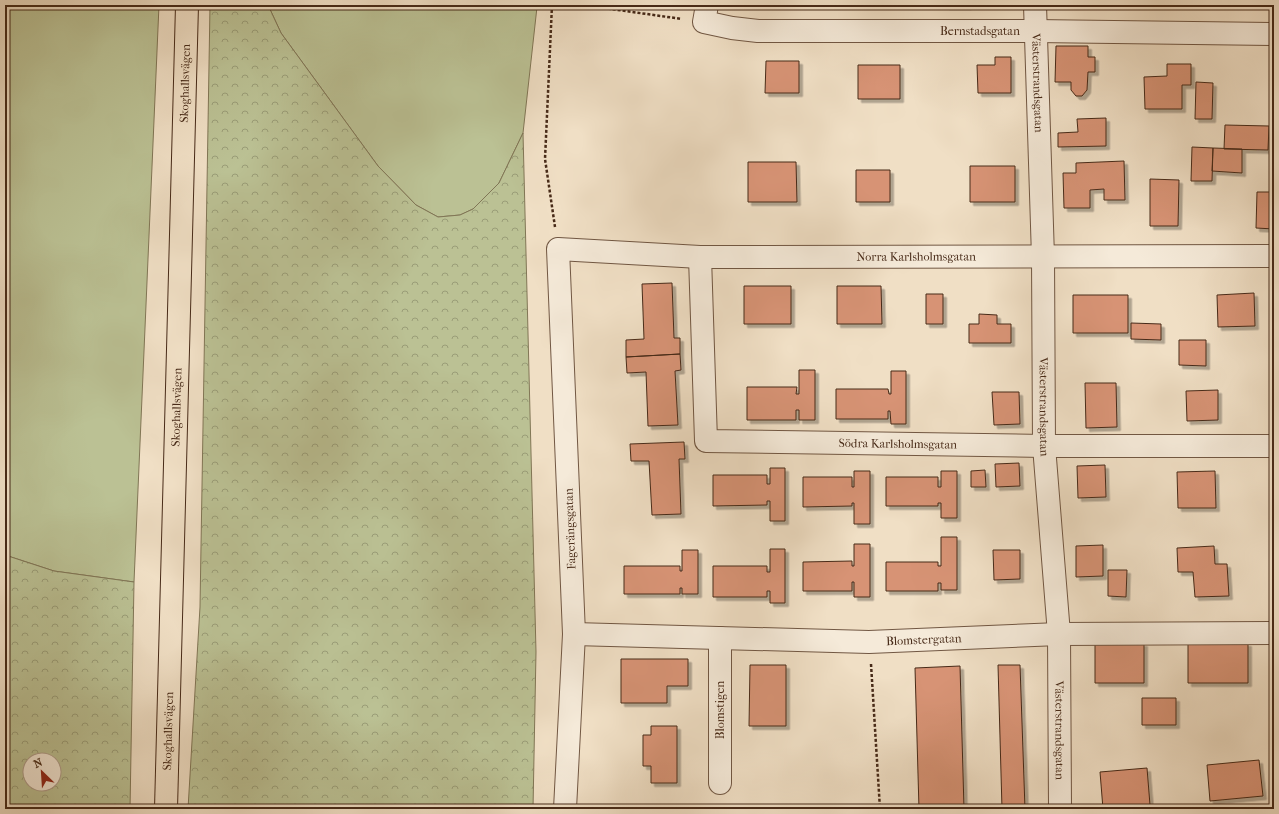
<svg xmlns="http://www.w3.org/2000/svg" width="1279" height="814" font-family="'IM FELL French Canon',serif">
<defs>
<pattern id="forest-crowns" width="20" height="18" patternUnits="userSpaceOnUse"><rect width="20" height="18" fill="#bbc194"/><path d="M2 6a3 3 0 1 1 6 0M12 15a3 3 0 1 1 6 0" fill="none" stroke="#9a9d78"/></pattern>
<filter id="shadow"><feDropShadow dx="3.5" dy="3.5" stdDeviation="0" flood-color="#0004"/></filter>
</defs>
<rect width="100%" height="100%" fill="#f0dfc5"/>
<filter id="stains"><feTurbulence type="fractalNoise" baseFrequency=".005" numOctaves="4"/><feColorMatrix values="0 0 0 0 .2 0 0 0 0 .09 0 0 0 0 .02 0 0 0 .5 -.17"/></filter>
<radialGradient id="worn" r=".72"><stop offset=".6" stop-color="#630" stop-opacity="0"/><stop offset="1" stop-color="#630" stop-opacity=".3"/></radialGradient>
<path fill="#bbc194" stroke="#817656" d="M5,5h154l-25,577 -80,-11 -49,-16z
M268,5h260l9,2 -14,126 -24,50 -26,26 -13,6 -22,2 -22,-12 -38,-39 -97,-133z"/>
<path fill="url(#forest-crowns)" stroke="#817656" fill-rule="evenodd" d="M210,5h58l13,28 97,133 38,39 22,12 22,-2 13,-6 26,-26 24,-50 13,519 -3,157h-345l12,-202z
M5,555l49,16 80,11 -4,227h-125zM30,760h24v24h-24z"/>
<path fill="#d79375" stroke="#472a18" filter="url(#shadow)" d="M946,5h22v1h-22z
M1056,46h32v11h7v15h-7l-1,18 -5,6h-6l-5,-6v-8h-16z
M995,57h16v36h-33l-1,-28h18z
M766,61h33v32h-34z
M1167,64h24v21h-9v24h-37l-1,-32 23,-1z
M858,65h42v34h-42z
M1196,82l17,1 -1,36h-17z
M1106,118v28l-48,1v-14l20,-1 -1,-13z
M1225,125l44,1 -1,24 -44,-1z
M1192,147l21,1 -1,33h-21z
M1213,148l29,1v24l-30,-2z
M1124,161l1,39h-21v-11l-14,1v18h-26l-1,-35h13v-10z
M748,162h48l1,40h-49z
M970,166h45v36h-45z
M856,170h34v32h-34z
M1150,179l29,1 -1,46h-28z
M1257,192h17v37l-18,-1z
M672,283l2,55h6v16l-54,3v-17l18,-1 -2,-55z
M744,286h47v38h-47z
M837,286h44l1,38h-45z
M1254,293l1,33 -37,1 -1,-32z
M926,294h17v30h-17z
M1073,295h55v38h-55z
M979,314l18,1v9h14v19h-42v-19h10z
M1131,323l30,1v16l-30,-1z
M1179,340h27v26l-27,-1z
M680,354l1,16 -6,1 3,54 -30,1 -2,-54 -19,1 -1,-16z
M799,370h16v50h-16v-10h-3v10h-49v-33h50l-1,7h3z
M891,371h15v53h-15l-1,-13h-2v8h-52v-30h52l1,5h2z
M1085,383h31l1,44 -31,1z
M1218,390v30l-31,1 -1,-30z
M992,392h27l1,32 -26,1z
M684,442l1,17h-6l2,55 -29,1 -3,-54h-18l-1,-17z
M1019,463l1,23 -24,1 -1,-23z
M1105,465l1,32 -28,1 -1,-32z
M770,468h15v53h-15v-20h-3v4l-54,1v-31h54v9h3z
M985,470l1,17h-15v-16z
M854,471h16v53h-16v-21h-2v3l-49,1v-30h49v10h2z
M941,471h16v47h-16v-15h-3v3h-52v-29h52v10h3z
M1215,471l1,37h-38l-1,-36z
M941,537h16v53h-16v-7h-3v8h-52v-29h52v4h3z
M854,544h16v53h-16v-15h-2v9h-49v-29l49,-1v5h2z
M1103,545v31l-27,1v-31z
M1214,546l1,18h12l2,32 -34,1 -2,-25h-15l-1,-24z
M770,549h15v54h-15v-12h-3v6h-54v-31h54v6h3z
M682,550h16v44h-16v-6h-2v6h-56v-28h56v5h2z
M993,550h27v29l-26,1z
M1108,570h19l-1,27 -18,-1z
M1095,643h49v40h-49z
M1188,643h60v40h-60z
M621,659h67v27h-21v17h-46z
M750,665h36v61h-37z
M998,665h22l5,144h-23z
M960,666l4,143h-45l-4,-141z
M1142,698h34v27h-34z
M651,726h26v57h-26v-17h-8v-31h8z
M1259,760l4,36 -53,5 -3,-36z
M1147,768l3,37 -47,4 -3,-37z"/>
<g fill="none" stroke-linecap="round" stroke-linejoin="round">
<defs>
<g id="minor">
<path id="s1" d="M707,5l-3,17 28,6 26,3h277l239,3"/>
<path id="s2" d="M1035,5l8,252 1,189 15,188 1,175"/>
<path id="s3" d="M700,257l6,184 338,5h230"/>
<path id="s4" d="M574,634l295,8 190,-8 215,-1"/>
<path d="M720,783v-145"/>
<path id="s5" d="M565,809l9,-175 -16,-385 142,8 574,-1"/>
</g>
<g id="major">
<path id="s6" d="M166,809l21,-804"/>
</g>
</defs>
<use href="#minor" stroke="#715743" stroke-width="24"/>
<use href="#major" stroke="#472a18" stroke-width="24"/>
<path stroke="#472a18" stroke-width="2.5" stroke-dasharray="3 2" stroke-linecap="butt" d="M552,5l-7,154 10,68
M583,5l99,14
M871,664l9,145"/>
<use href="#minor" stroke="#f5ead9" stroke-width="22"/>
<use href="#major" stroke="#f0dfc5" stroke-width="22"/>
</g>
<g text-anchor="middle" stroke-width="3" stroke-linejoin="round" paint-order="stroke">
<g font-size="12" fill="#472a18" stroke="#f5ead9">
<text dy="4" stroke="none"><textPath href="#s1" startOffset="294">Bernstadsgatan</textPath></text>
<text dy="4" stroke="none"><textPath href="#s6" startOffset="726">Skoghallsvägen</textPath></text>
<text dy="4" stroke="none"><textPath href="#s2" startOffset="78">Västerstrandsgatan</textPath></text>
<text dy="4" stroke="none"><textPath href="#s5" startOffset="919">Norra Karlsholmsgatan</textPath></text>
<text dy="4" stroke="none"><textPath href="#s6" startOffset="402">Skoghallsvägen</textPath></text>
<text dy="4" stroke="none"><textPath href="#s2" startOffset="402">Västerstrandsgatan</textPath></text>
<text dy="4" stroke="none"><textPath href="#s3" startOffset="376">Södra Karlsholmsgatan</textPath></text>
<text transform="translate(570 529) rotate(-92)" y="4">Fagerängsgatan</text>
<text dy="4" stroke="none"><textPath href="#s4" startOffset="350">Blomstergatan</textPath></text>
<text transform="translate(720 710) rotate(-90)" y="4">Blomstigen</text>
<text dy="4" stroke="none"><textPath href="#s6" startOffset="78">Skoghallsvägen</textPath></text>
<text dy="4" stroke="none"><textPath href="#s2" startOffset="726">Västerstrandsgatan</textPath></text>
</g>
</g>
<rect width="1279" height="814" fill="none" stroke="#f0dfc5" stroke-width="20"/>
<rect x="6" y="6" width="1267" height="802" fill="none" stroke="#472a18" stroke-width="2"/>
<rect x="10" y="10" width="1259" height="794" fill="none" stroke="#472a18"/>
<g transform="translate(42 772) rotate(335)"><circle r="19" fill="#f5ead9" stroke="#af9d8c"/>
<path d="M0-3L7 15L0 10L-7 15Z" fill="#8f2418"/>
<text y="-6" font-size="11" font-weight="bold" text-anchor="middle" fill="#472a18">N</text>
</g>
<rect width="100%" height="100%" filter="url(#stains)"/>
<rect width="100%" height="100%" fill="url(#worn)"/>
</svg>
